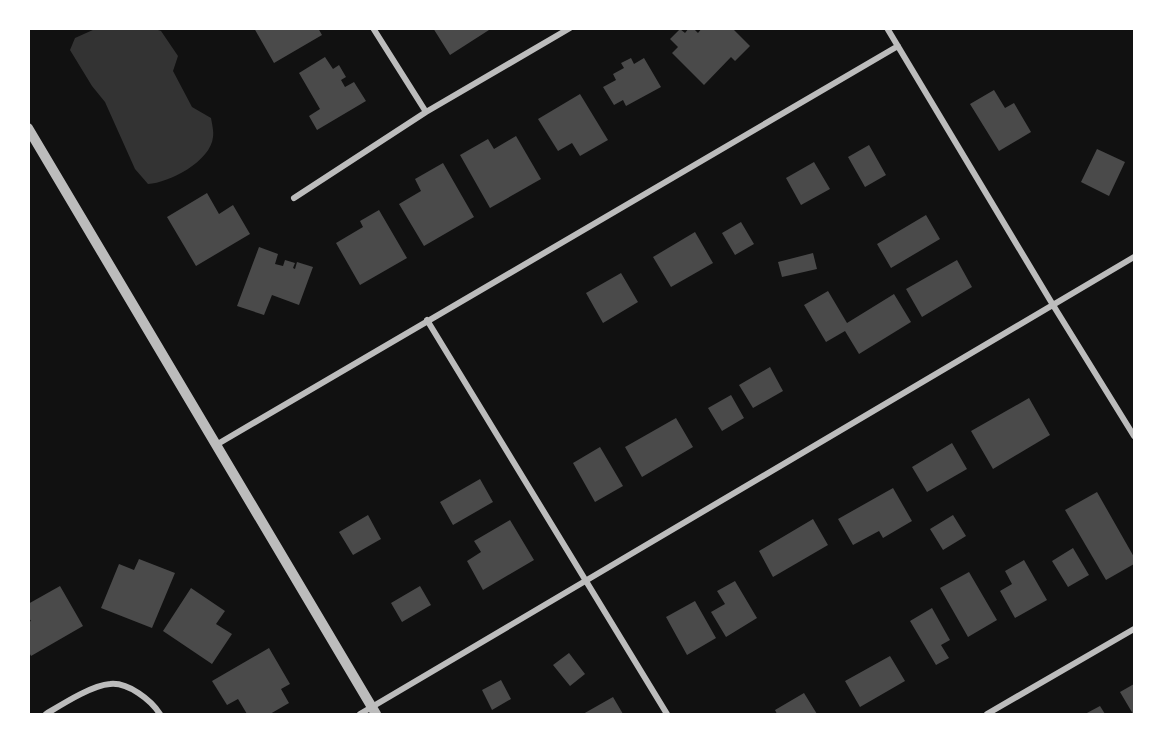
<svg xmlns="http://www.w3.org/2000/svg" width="1163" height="743" font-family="'Roboto Condensed',sans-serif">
<rect width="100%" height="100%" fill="#111"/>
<path fill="#333" d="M155,29l6,2 17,25 -5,15 19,36 19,11c1,6 3,14 2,19 -2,24 -44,46 -65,47l-13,-15 -30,-67 -13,-16 -22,-36 5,-12 20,-9z"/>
<path fill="#4a4a4a" d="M254,28h64l4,7 -48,28z
M433,28h55l1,2 -39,25z
M689,28h4l5,5 4,-5h30l18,18 -15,15 -4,-4 -27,28 -32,-32 6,-6 -8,-8 10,-10 5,4z
M325,57l8,12 6,-4 7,12 -5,3 4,7 9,-5 12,19 -49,29 -8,-14 11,-7 -21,-36z
M631,58l3,6 10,-6 17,29 -35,19 -3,-6 -9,5 -11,-18 13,-7 -3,-6 11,-6 -3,-5z
M994,90l11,18 9,-5 17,29 -32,19 -29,-47z
M580,94l28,46 -28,16 -8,-13 -14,8 -20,-32z
M516,136l25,43 -51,29 -30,-53 28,-16 6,10z
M869,145l17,30 -21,12 -17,-30z
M1097,149l28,13 -16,34 -28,-14z
M814,162l16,27 -29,16 -15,-27z
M443,163l31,54 -50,29 -25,-42 22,-13 -6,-12z
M207,193l12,21 14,-9 17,29 -54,32 -29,-49z
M379,210l28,48 -47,27 -24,-42 27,-16 -3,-6z
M926,215l14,24 -49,29 -14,-24z
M741,222l13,22 -19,11 -13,-22z
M695,232l18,31 -42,24 -18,-30z
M259,247l19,7 -3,10 8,2 2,-6 10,3 -2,5 2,1 2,-7 16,5 -14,38 -27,-10 -8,20 -27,-9z
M813,253l4,16 -35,8 -4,-15z
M957,260l15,27 -50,30 -16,-28z
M621,273l17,29 -35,21 -17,-30z
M828,291l19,32 47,-29 17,28 -52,32 -14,-23 -19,11 -22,-37z
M770,367l13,24 -30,17 -14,-23z
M731,395l13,23 -22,13 -14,-23z
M1029,398l21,37 -57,34 -22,-38z
M676,418l17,29 -51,30 -17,-30z
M952,443l15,26 -40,23 -15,-25z
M600,447l23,39 -28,16 -22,-39z
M480,479l13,23 -40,23 -13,-23z
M893,488l19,33 -29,17 -4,-7 -26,14 -15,-26z
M1097,492l37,65v7l-28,16 -41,-70z
M368,515l13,24 -28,16 -14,-23z
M953,515l13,21 -23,14 -13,-21z
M813,519l15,26 -55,32 -14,-26z
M510,520l24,40 -51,30 -16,-29 14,-9 -7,-11z
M1073,548l16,27 -21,12 -16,-26z
M139,559l36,14 -23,55 -51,-20 18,-44 15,6z
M1024,560l23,40 -32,18 -15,-27 12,-7 -7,-13z
M969,572l28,48 -29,17 -28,-49z
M735,581l22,37 -31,19 -15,-25 14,-8 -8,-13z
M60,586l23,40 -52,30 -3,-6v-28l3,-1 -3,-4v-13z
M420,586l11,19 -29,17 -11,-19z
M191,588l34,23 -9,13 16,10 -20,30 -49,-33z
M695,601l21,37 -29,17 -21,-38z
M932,608l18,32 -9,5 8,13 -13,7 -26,-44z
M269,648l21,36 -9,5 8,14 -19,11h-23l-9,-15 -11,6 -15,-24z
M569,653l16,21 -15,12 -17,-21z
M890,656l15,25 -45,26 -15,-26z
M501,680l10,19 -19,11 -10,-20z
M1134,684v30h-1l-13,-22z
M804,693l13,21h-40l-2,-4z
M613,697l10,17h-40z
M1100,706l5,8h-20z"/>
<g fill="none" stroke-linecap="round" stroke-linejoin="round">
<path stroke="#bcbcbc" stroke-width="6" d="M373,28l53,84
M887,28l166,277 81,131
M294,198l132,-86 144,-84
M427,320l240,394
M216,445l682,-399
M46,714c15,-9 46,-29 64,-30 18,-2 41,16 50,30
M360,714l774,-457
M987,714l147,-85"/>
<path stroke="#bcbcbc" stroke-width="10" d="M28,128l348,586"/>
</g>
<rect width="1163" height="743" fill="none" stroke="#ffffff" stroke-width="60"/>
</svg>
